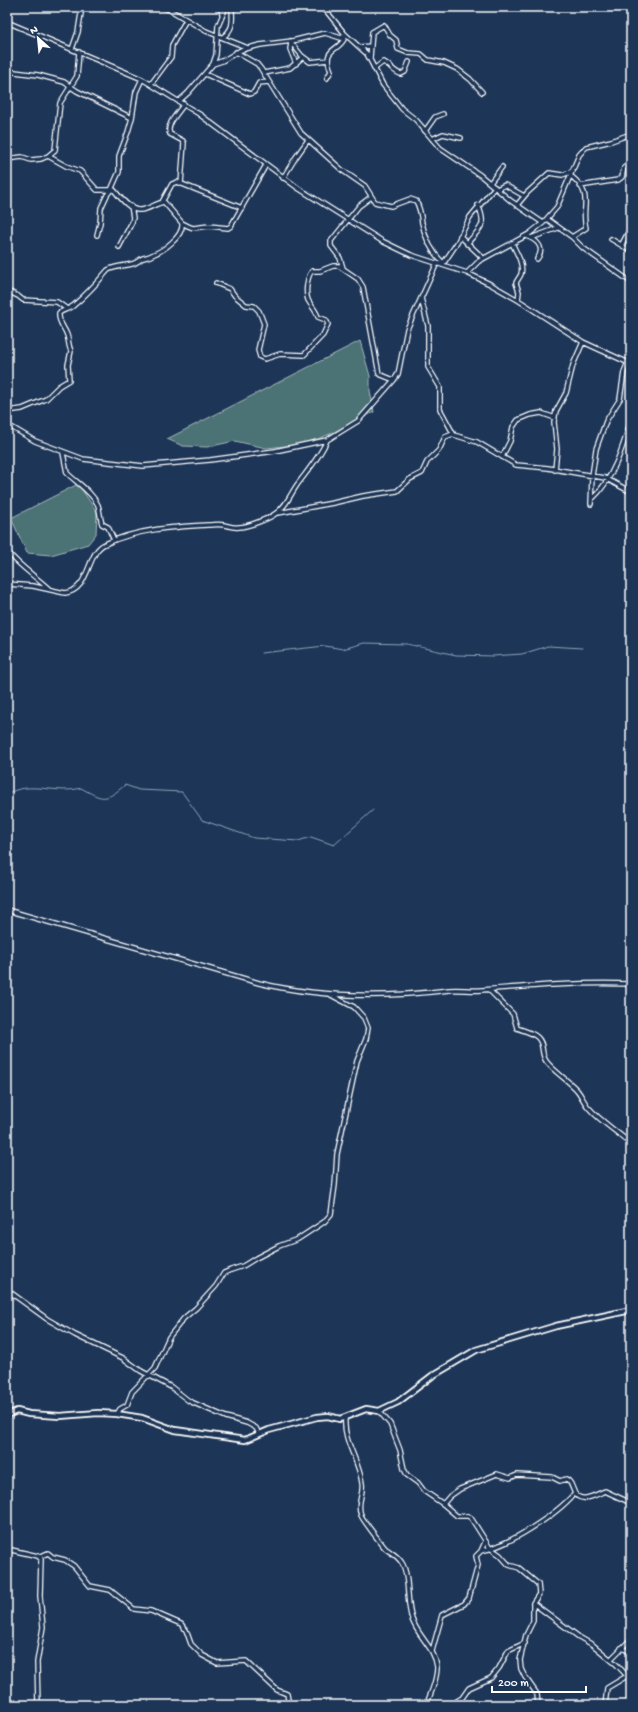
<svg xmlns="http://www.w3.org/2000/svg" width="638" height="1712" font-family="'Gochi Hand',sans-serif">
<rect width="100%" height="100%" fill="#1d3557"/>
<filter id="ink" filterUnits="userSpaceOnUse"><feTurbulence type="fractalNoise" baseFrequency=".025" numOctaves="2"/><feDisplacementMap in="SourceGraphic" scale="8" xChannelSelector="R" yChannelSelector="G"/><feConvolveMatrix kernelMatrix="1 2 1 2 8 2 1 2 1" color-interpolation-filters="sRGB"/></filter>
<g filter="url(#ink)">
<path fill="#4b7275" stroke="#a5b8ba" d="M360,341l10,35v15l4,21 -42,21 -19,8 -18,4 -29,3 -31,-7 -28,6 -24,-1 -16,-7z
M78,484l19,28 -1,22 -8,10 -37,11 -24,-2 -16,-35z"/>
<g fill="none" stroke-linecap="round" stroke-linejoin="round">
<path stroke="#90a4bb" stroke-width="1" d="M261,653l64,-7 18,3 21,-6 43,1 49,11 37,1 29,-2 26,-8 34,2
M7,794c23,-14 50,1 74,-6 22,12 24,14 44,-3l14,5 43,2 20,28 52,18 44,3 13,-4 23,8 39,-35"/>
<defs>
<path id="minor" d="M161,7l9,3 36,21 42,17
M220,7l2,7
M323,7l22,27 22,20 16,31 19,24 14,11 24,28 40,27 31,26 32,22
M7,22l135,57 57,35 99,74 84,53 29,14 56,18 23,11 28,16 65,42 48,22
M223,37c12,-9 9,-17 9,-30
M290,41l12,15 8,6 18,-2
M291,43l-1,6 6,15
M360,47l11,-1
M72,49l6,-17 4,-25
M236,52l21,12 4,5 40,64 41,37 23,16 10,16 16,4 19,-7 6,2c4,7 5,14 6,22 3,15 10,29 21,40
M370,58l2,-26 12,-7 6,10 6,5 2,9 10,4 13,1 7,6 16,3 13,6 13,10 12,13
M213,64l9,-3 19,-11 19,-5 32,-4 33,-8 16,5 5,-3
M374,69l9,-7c7,2 10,10 18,12l4,-2 4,-10
M7,71l31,4 26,7 13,9 55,27
M264,73l26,-5 13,-11
M205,74l45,20 4,-2 5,-9 10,-1
M327,78l4,-7c-10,-24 9,-19 14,-34
M151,84l20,-27 1,-12 14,-25
M179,101l9,-8 25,-29 3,-9 2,-29 8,-19
M425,131l10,-14 8,-3
M432,139l11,-5 18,4
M48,156l18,10 14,5 17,19h17c5,6 16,21 26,20 8,0 16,-7 24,-8l18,21 6,3 5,2 16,-2 19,2 3,-2 35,-61
M7,159l15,-2 9,3 10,-1 7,-3 7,-6 5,-47 17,-27 2,-24
M571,176c24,19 9,31 15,52l-14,9
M283,178l13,-21 12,-17
M490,183l12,-16
M181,184l3,-41 -1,-2 -13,-7c-5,-9 9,-22 14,-30
M580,186l38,-6 4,-3 2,-9 4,-3
M497,189l8,-4 19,11
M162,202l10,-18 5,-2 65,26
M517,205l10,-12 22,-20 13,2 11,-4
M631,214l-2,6 2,6
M547,219l25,18 11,11 48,34
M97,235l3,-12 1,-15 6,-13 4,-5 8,-18v-16l9,-24 4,-14 4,-26 6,-13
M460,236l23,22
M526,236l5,2 27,-10
M531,238c9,5 13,12 6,21
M611,239l20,12
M512,243c4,9 12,21 9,31 -1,3 -4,6 -5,9l3,9 -1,8
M467,244c12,-16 21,-16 11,-39
M622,244l9,-17
M119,247l13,-25 1,-4 -2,-12
M443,264l14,-21 13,-26 25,-30
M343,268l-3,-10 -9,-12v-5l28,-35 12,-9
M467,273l12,-12 50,-27 14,-11 14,-16 22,-52 7,-8 25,-6 20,-7
M216,283l14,6 5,7 11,9 8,1 5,5 5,13 -6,26 2,7 5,2 15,-5 24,1 19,-20 5,-11 -2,-4 -8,-3c-2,-7 -7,-11 -10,-17 -3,-7 -1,-24 4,-29h8l13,-5h6l19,13 5,8 16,87 15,6
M7,291l11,5 5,4 34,2 10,7
M421,298l7,28v41l12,20v22l14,26 23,7 39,23 32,3 57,10 26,14
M7,411l15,-2 24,-10 13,-13 10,-6 -1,-15 3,-14c-3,-6 -2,-11 -4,-16 -3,-9 -9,-12 -8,-22 4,-3 10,-4 14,-7 13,-11 24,-23 35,-36 8,-4 16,-4 24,-6 5,-1 7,-4 11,-6 3,-1 6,-1 9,-3 11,-4 32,-19 30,-32
M7,418l3,9
M7,427l6,1 22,13 48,18 60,7 67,-6 65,-9 52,-11 31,-19 36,-41 4,-6 9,-45 30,-66
M63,453l4,20c10,10 25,19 31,32 2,6 2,13 4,19l6,3 6,13
M502,457l8,-16 3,-14 5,-7 12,-5 11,-2 14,5
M555,470l2,-21 -3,-27 2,-11 10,-18 7,-28 10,-23
M592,499c21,-19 31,-52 39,-79
M591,504l1,-28 4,-27 10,-28 14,-22 4,-27 4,-10
M278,513l55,-10 30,-7 34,-5 13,-12 12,-6 5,-11 12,-12 6,-13 8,-3
M7,551c12,15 28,25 42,38
M7,584l26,2 32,7c26,-3 21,-41 40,-49 32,-15 68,-17 103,-19 5,0 11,-1 16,0 5,1 9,3 15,2 8,0 29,-8 36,-13 11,-7 15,-19 22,-29 11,-15 23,-28 30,-45
M7,910l252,73c62,15 127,15 190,7 9,-1 23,1 33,0 50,-4 99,-8 149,-6
M489,990l24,24 4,14c7,3 14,4 20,9 8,7 3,15 9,24 7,10 22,19 31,29 5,6 7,13 12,18 12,14 28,23 42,36
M7,1290l40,29 28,16 48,23 18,13 30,16 18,14 37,16 21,6 9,5 3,6
M379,1411l11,13 10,26 4,19 3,6 11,8 6,8 19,13 14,12h11l3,2 19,30 10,7 9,10 10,3 19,16 1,10 -6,9v18l-7,14 -6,25 1,9 4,8 12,17 1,11
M117,1414l3,-5 7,-4 5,-13 23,-24 14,-31 15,-19 12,-10 20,-22 8,-13 7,-3 12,-4 13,-8 23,-12 19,-7 26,-17 7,-8 4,-29 2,-31 20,-93 9,-22 2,-11 -4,-10 -10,-11 -23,-12
M345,1419c-2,22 14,41 17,64 2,12 -6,20 -1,32 1,4 22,31 25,34 7,5 11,6 16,14 8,13 4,40 10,56 6,18 23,29 25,48 0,13 -6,27 -11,38
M443,1504l7,-8 10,-7 37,-15 13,4 7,-3 35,2 8,4 6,-2c5,2 5,6 7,10 5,17 22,6 32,2l26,12
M7,1549l31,7 3,3 -1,37 3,31 -6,35 1,43
M481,1551c27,-5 75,-36 93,-57
M39,1557l9,-4 5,4 12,3 9,6 16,20 20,4 24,19 17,2 30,13 5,6 5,14 11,11 15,8 29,-2 31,29 10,4 1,6 -4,5
M533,1603l46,34 14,8 24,20 14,15
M621,1648l10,4
M432,1651l10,-36 22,-11 5,-6 9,-33 -2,-9 5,-5 4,-9
M611,1659l20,-20
M450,1705l12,-7 7,-10 22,-10 8,-10 9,-17 17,-8
M605,1705l2,-17 20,-12"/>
<path id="tertiary" d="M7,1415l10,-4 12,3 31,2 38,-3 19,1 25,4 33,12 70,10 24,-10 48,-13 11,-1 12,3 26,-10 13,2 19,-9 34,-26 44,-26 80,-24 75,-16"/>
</defs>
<use href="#minor" stroke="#fff" stroke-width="6"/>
<use href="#tertiary" stroke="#fff" stroke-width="8"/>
<use href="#minor" stroke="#1d3557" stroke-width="3.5"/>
<use href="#tertiary" stroke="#1d3557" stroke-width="4.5"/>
</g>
</g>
<rect width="638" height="1712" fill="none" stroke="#1d3557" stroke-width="24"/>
<rect x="12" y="12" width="614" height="1688" fill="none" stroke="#fff" stroke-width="1.5" filter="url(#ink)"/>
<g transform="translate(38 38) rotate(333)" stroke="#1d3557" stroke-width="3" paint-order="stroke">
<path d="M0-3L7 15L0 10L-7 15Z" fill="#ffffff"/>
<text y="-6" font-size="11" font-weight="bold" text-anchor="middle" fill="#ffffff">N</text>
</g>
<path d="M492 1686v6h94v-6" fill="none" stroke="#ffffff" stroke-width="2"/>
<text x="498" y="1686" font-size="12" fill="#ffffff" stroke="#1d3557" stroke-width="3" paint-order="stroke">200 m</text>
</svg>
